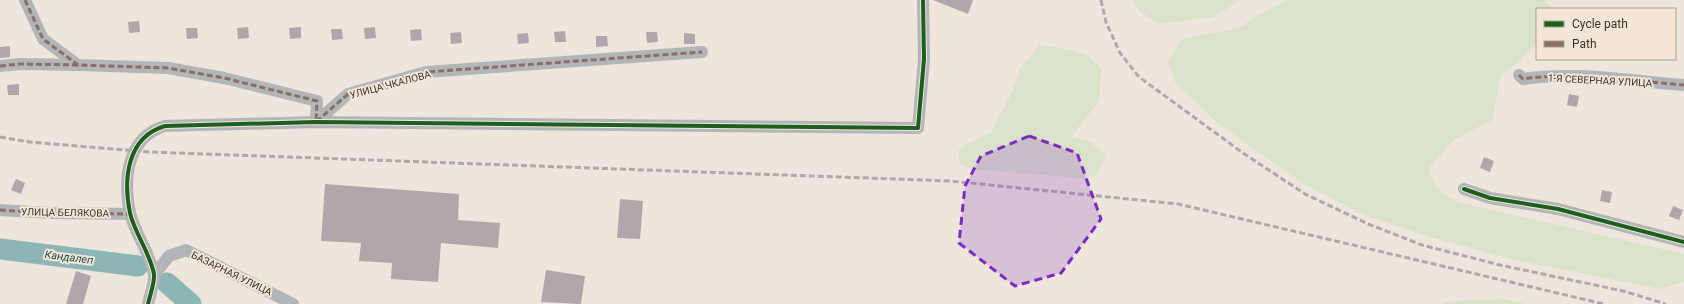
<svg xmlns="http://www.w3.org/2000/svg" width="1684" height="304" font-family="Roboto,sans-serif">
<rect width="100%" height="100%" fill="#eee6dd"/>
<path fill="#dbe2cc" d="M1134,0h107l-28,17 -54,7 -21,-14z
M1287,0h258l6,6v3h-14v34l-21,21 -15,10 -9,46 -37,19 -26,28c4,21 10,24 28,35l227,52v28l-24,7 -145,-29 -96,-26 -59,-21 -55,-28 -89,-63 -41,-40 -7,-21 14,-22 57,-11 22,-15z
M1039,45l33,5 17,6 12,13 -2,32 -28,36 18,4 17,13 -8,20 -9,5 -117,-10 -12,-5 -2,-13 12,-9 21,-10 19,-36 10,-27z
M1504,299l22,5h-83l5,-3z"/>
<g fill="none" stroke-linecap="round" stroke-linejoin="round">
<path stroke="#8cb6b6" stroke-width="21" d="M0,249l138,17
M167,283l24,21"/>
</g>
<path fill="#afa7ab" d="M933,0h40l-5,14z
M139,21l1,11 -11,1 -1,-11z
M248,27l1,11 -11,1 -1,-11z
M301,27v11l-11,1 -1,-11z
M375,27l1,11 -11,1 -1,-11z
M186,28h11l1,10 -11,1z
M331,29h11l1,10 -11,1z
M421,29l1,11 -11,1 -1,-11z
M565,31l1,11h-11l-1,-10z
M461,32l1,11 -11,1 -1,-11z
M646,32h11l1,10 -11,1z
M528,33l1,10 -11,1 -1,-10z
M684,33l11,1v10h-11z
M596,36h11l1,10 -12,1z
M10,46v11l-10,1v-11z
M19,84v11h-11l-1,-10z
M1569,94l10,2 -2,11 -10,-2z
M1484,157l10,4 -4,11 -10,-4z
M16,179l9,4 -4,11 -10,-4z
M325,184l134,10 -1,26 42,3 -2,25 -57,-5 -3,39 -47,-3 1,-16 -33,-2 2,-18 -40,-2z
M1602,190l10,2 -2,11 -10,-2z
M620,199l23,2 -3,38 -23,-1z
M1673,206l10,4 -4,10 -10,-4z
M546,270l39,6 -4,28 -40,-2z
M76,271l15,5 -8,28h-17z"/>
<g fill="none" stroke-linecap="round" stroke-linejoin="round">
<path stroke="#b2b6b9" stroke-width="12" d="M25,0l18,39 35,26 90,3 56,10 93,23 -1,21 32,-28 78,-22 276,-20
M0,66l20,-2 58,1
M1519,75l4,4c53,-8 109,2 161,6
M1464,189l26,9 68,11 126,33
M0,210l51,3 79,1
M154,275l15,-19 17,-6 107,54
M148,304c2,-9 7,-22 6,-30 -4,-21 -19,-40 -24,-61 -7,-34 -3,-76 35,-87l151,-4 602,6 6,-69 -1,-59"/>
<path stroke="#adaaaa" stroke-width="3" stroke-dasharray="6 3" stroke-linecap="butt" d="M1101,0l5,22 14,31 19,24 104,76 62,41 63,30 54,21 78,20 123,26 43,13
M0,137l30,5 120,10 800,29 228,23 426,100"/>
<path stroke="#8d6e63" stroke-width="3" stroke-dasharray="6 3" stroke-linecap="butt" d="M25,0l18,39 35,26 90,3 56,10 93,23 -1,21 32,-28 78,-22 276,-20
M0,66l20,-2 58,1
M1519,75l4,4c53,-8 109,2 161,6
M0,210l51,3 79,1"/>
<defs>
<path id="cycleway" d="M1464,189l26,9 68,11 126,33
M148,304c2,-9 7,-22 6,-30 -4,-21 -19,-40 -24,-61 -7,-34 -3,-76 35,-87l151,-4 602,6 6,-69 -1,-59"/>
</defs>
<use href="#cycleway" stroke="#f4e6d7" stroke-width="6"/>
<use href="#cycleway" stroke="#1b5e20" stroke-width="4"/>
</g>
<path fill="#7b2cbf" fill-opacity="0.2" stroke="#7b2cbf" stroke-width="3" stroke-dasharray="8 5" stroke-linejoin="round" d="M1029,136l48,17 24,66 -40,54 -46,13 -56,-43 6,-57 16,-30z"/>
<g text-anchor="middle" stroke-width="4" stroke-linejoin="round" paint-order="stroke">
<g font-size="10" fill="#39342e" stroke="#f4e6d7">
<text transform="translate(1600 80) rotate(3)" y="4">1-Я СЕВЕРНАЯ УЛИЦА</text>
<text transform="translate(390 84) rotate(-15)" y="4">УЛИЦА ЧКАЛОВА</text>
<text transform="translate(65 212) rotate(1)" y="4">УЛИЦА БЕЛЯКОВА</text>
<text transform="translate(232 273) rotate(26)" y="4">БАЗАРНАЯ УЛИЦА</text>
</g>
<g font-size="11" font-style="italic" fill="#175052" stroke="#f4e6d7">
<text transform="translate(69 257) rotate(7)" y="4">Кандалеп</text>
</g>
</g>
<rect x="1536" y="8" width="140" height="52" fill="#f4e6d7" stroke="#a99f93"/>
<rect x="1544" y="21" width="20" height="6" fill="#1b5e20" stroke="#a99f93"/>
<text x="1572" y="28" font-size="12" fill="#39342e">Cycle path</text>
<rect x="1544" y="41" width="20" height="6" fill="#8d6e63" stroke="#a99f93"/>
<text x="1572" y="48" font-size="12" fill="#39342e">Path</text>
</svg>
